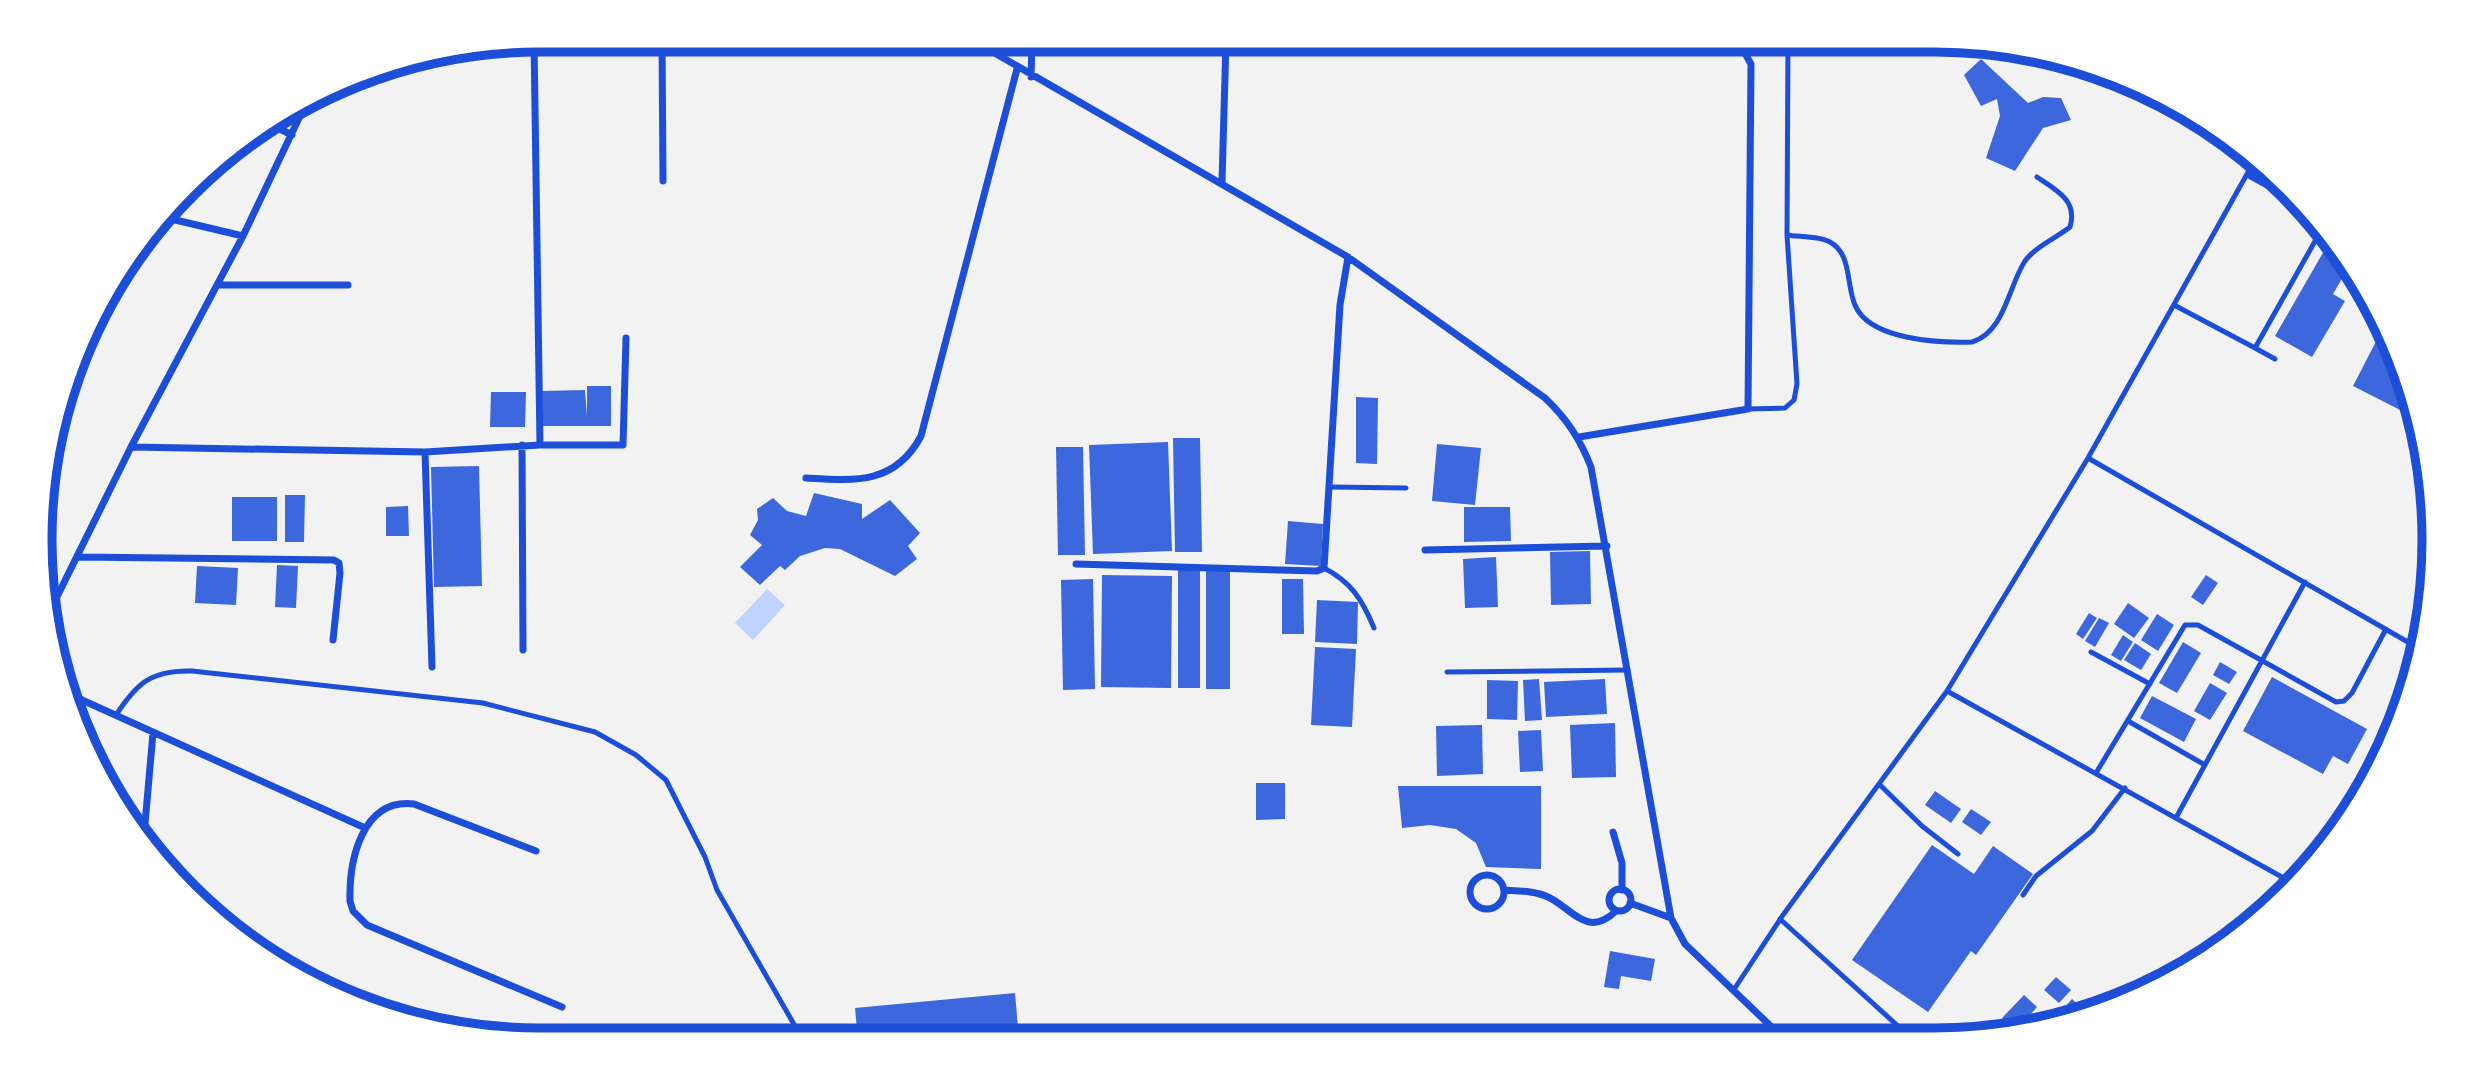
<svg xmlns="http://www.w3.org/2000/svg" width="2475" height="1081" font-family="Barlow,sans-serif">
<rect width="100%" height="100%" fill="#f2f2f2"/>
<path fill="#bfd3fe" d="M767,589l18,16 -32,35 -18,-17z"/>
<path fill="#3d67dc" d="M1981,59l47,44 15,-6 18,1 10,22 -28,8 -28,43 -29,-13 14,-42 -3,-17 -16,7 -17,-31z
M2332,237l18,28 -17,29 12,7 -33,56 -37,-21z
M2385,324l29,78 -6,12 -55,-28z
M587,386h24v40h-68l-1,-35 43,-1 2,26z
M491,392h35l-1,35h-35z
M1356,397l22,1 -1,66 -21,-1z
M1173,438h27l2,114h-27z
M1168,442l4,109 -79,3 -4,-109z
M1437,444l44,4 -6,57 -43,-4z
M1056,447h27l2,108h-27z
M479,466l3,120 -48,1 -3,-120z
M814,493l48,11v15l28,-19 30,33 -12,13 9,13 -22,17 -55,-27 -15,-1 -25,8 -15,14 -5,-4 -20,19 -20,-18 22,-22 -12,-10 8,-15 -1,-11 16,-11 14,13 19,5z
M285,495h20l-1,47h-19z
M232,497h45v44h-45z
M408,506l1,30h-23v-29z
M1464,507h46l1,34 -47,1z
M1288,521l35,3 -2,42 -36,-2z
M1590,551l1,53 -40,1 -1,-53z
M1496,557l2,50 -33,1 -2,-49z
M277,565l21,1 -2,42 -21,-1z
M197,566l41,2 -2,37 -41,-2z
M1178,570h22v118h-22z
M1230,570v119h-24v-118z
M1102,575l70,1 -1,112 -70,-1z
M2206,575l12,8 -15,22 -12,-8z
M1093,579l2,110 -32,1 -2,-110z
M1282,579h21l1,55h-22z
M1317,600l41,2 -1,42 -42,-2z
M2128,603l21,15 -15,20 -20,-14z
M2089,613l8,5 -14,21 -7,-5z
M2157,614l17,11 -16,26 -17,-11z
M2099,618l10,5 -14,24 -10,-6z
M2123,635l10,7 -12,19 -10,-6z
M2183,642l18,11 -24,40 -18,-10z
M2135,643l16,11 -10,16 -17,-10z
M1315,647l41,2 -4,78 -41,-2z
M2220,662l17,10 -8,12 -16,-9z
M2272,677l95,52 -19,35 -15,-8 -10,18 -80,-43z
M1539,679l3,41 -17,1 -2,-41z
M1605,679l2,35 -61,3 -2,-35z
M1487,680l31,1 -1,39 -30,-1z
M2210,683l17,10 -17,27 -16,-9z
M2152,696l44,23 -12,23 -44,-24z
M1615,723l1,54 -44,1 -2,-53z
M1482,725l1,49 -46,2 -1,-50z
M1541,730l2,41 -23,1 -2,-41z
M1256,783h29v36l-29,1z
M1398,786h143v83l-55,-2 -10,-24 -20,-14 -26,-4 -28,3z
M1935,791l26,18 -10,14 -26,-18z
M1971,809l20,13 -10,13 -19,-13z
M1932,845l42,29 19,-28 40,28 -57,81 -5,-4 -43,61 -76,-52z
M1610,951l45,8 -4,22 -30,-5 -2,13 -15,-2z
M2056,977l15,13 -12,13 -15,-13z
M1015,993l4,46 -161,1 -3,-32z
M2024,995l13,12 -21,24 -14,-13z
M2072,999l16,14 -33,9 -2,-2z"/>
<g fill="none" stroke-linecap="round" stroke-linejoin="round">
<path stroke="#1d4ed8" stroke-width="5" d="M2247,175l58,32
M1787,235c12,2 32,1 43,7 22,12 16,43 25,63 14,35 84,38 117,37 33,-10 36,-55 53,-81 10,-14 31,-23 45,-34 8,-27 -14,-37 -33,-50
M2174,305l81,43
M2275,359l-20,-11 68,-121
M1748,409l37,-1 9,-8 3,-16 -10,-149 1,-195
M2088,458l332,191
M1330,487l76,1
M1324,568c27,14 38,31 50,60
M2091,652l59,32
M1447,672l181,-2
M1947,691l344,191
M116,715c21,-32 35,-45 76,-44l291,32 112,29 41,23 30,25 39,77 12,33 86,150
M2128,721l77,44
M2096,773l89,-148h13l138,77 8,-1 8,-8 34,-64
M1879,784l43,42 36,28
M2177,816l128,-234
M2023,895l13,-19 56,-45 33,-43
M1780,919l130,118
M1733,991l50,-76 164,-224 141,-233 168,-300"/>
<path stroke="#1d4ed8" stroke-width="7" d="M662,40l1,141
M972,40l376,217 197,141c22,21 35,41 46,69l80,451 14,26 97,93
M534,41l6,404
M1031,77l1,-37
M268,123l24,12
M1222,182l4,-142
M167,218l76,18
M218,285h130
M1579,437l169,-28 3,-345 -9,-16 -19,-8
M522,445l1,205
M131,447l294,5 115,-7h83l3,-107
M425,452l7,215
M806,478c48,3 89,7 115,-42l96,-367
M1425,550l182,-4
M78,557l256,3 5,3 1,10 -7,67
M1076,564l241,7 7,-3 16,-263 8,-48
M48,615l83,-168 112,-211 65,-137
M71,695l292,132
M1613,832l9,31v27
M144,835l9,-102
M536,851l-122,-47c-52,-6 -65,56 -64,97l3,10 14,14 195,82
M1470 892a17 17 0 1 1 34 0a17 17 0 1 1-34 0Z
M1609 900a11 11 0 1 1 22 0a11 11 0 1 1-22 0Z
M1504,890c15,1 31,1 44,7 24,11 39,42 68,14
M1630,903l41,15"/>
</g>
<path d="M0 0H2475V1081H0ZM540 52H1934A488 488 0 0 1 2422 540V540A488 488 0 0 1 1934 1028H540A488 488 0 0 1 52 540V540A488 488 0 0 1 540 52Z" fill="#fff" fill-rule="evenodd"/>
<path fill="none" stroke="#1d4ed8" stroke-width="9" d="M540 52H1934A488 488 0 0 1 2422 540V540A488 488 0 0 1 1934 1028H540A488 488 0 0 1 52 540V540A488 488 0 0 1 540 52Z"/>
</svg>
